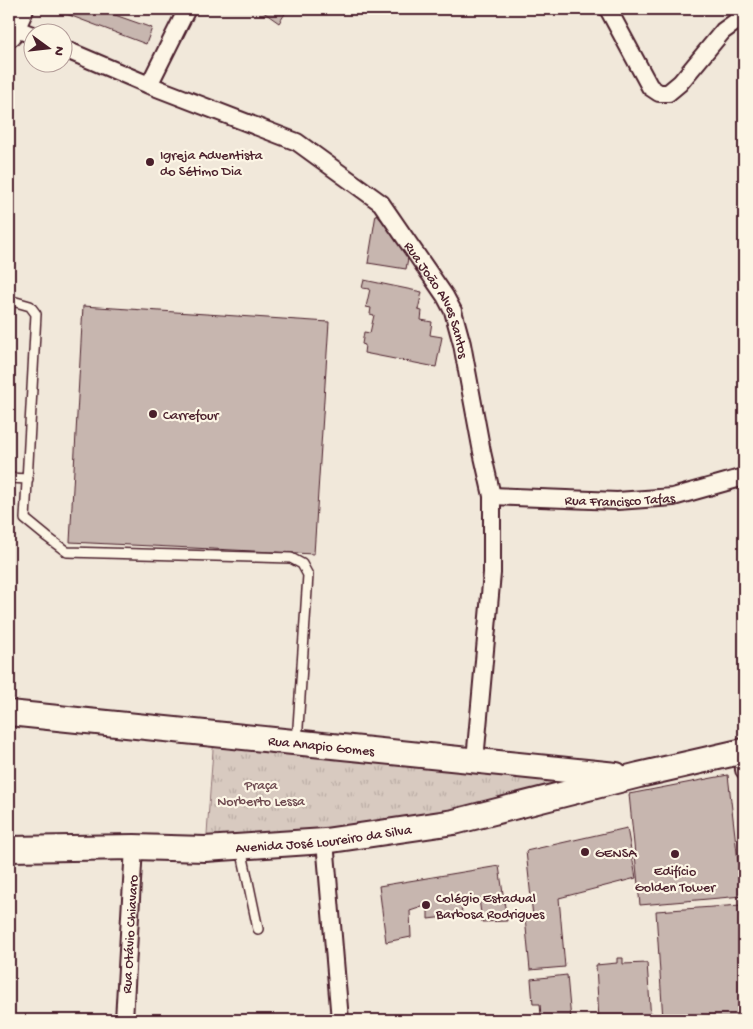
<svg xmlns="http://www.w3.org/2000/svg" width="753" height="1029" font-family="'Gochi Hand',sans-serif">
<defs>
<pattern id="park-tufts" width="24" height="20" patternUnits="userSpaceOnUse" patternTransform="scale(1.25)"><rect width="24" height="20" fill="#d8cac0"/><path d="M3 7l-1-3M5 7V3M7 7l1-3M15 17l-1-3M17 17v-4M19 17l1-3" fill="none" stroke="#bbada5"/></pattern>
</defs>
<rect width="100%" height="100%" fill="#f1e8da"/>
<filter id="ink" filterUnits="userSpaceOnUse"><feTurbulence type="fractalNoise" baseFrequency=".02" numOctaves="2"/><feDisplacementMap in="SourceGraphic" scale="10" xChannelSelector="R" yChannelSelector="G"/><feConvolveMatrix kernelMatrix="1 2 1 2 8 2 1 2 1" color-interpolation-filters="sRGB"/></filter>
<g filter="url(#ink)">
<path fill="url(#park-tufts)" stroke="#917476" d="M214,736l411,42 -173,44 -246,26z"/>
<path fill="#c7b6af" stroke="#4a1f2b" d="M53,9h45l54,19 -6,16z
M259,9h29l-9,14z
M376,214l39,45 -7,-1 -2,11 -38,-6z
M364,280l58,12 -4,18 4,1 -1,9 11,2 -2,13 12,2 -6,30 -72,-14 1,-8 -3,-1 2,-12 6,1 4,-18 -4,-1 1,-6 -5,-1 4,-18 -8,-1z
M83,306l246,16 -15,232 -244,-12z
M728,775l14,121 -102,9 -11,-111z
M627,828l9,50 -77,20 6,69 -35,3 -5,-53h8l-7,-66z
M499,866l8,55 -25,1 -3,-24 -18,3 1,14 -34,4v-14l-18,6 1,26 -25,5 -7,-56z
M741,905l3,48v67h-81l-7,-109z
M617,958h6v6l24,-1 4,57h-52l-3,-55 21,-2z
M567,975l4,45h-37l-1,-3 8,-1 -1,-12h-7l-2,-25z"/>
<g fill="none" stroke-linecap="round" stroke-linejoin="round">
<defs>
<path id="service" d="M9,300l21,6 6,8 -11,205 22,18 20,15 224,6 11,6 6,11 -11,167
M9,478l19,1
M241,848l17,81"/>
<g id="minor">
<path d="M608,9l42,78 9,6h9l12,-10 43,-52 21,-15"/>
<path d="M12,27l20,8"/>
<path id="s1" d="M62,48l87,37 148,57 84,61 64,93 8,15 9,33 20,108 10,44v77l-17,187"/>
<path d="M149,85l38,-76"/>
<path id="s2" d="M492,496l125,5 56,-4 71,-20"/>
<path d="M743,752l1,18"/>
<path d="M325,841l15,179"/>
<path id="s3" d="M124,1020l10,-173"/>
</g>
<g id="secondary">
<path id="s4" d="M9,713l607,62"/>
<path id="s5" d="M9,849l125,-2 71,2 120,-8 129,-19 185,-47 105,-24"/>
</g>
<path id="primary" d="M9,33l11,-24"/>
</defs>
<use href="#service" stroke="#4a1f2b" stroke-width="12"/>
<use href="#minor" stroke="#4a1f2b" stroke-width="20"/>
<use href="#secondary" stroke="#4a1f2b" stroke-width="28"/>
<use href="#primary" stroke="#4a1f2b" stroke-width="30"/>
<use href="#service" stroke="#fcf5e5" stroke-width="9"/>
<use href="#minor" stroke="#fcf5e5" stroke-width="16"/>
<use href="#secondary" stroke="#fcf5e5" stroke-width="24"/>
<use href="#primary" stroke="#fcf5e5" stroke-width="26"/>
</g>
</g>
<g fill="#4a1f2b" stroke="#fcf5e5" stroke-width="2">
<circle cx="150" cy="162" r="5"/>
<circle cx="153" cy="414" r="5"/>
<circle cx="585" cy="852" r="5"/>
<circle cx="675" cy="854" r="5"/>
<circle cx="426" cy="905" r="5"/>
</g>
<g text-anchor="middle" stroke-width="4.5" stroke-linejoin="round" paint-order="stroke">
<g font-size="14" fill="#4a1f2b" stroke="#fcf5e5" text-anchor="start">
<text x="160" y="159">Igreja Adventista<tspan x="160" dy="16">do Sétimo Dia</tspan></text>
<text x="163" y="419">Carrefour</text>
<text x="595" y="857">GENSA</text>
<text x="675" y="875" text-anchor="middle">Edifício<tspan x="675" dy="16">Golden Tower</tspan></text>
<text x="436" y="902">Colégio Estadual<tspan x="436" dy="16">Barbosa Rodrigues</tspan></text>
</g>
<g font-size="14" fill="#4a1f2b" stroke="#fcf5e5">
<text dy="5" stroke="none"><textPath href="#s1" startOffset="470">Rua João Alves Santos</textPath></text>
<text dy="5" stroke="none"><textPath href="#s2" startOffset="128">Rua Francisco Tafas</textPath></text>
<text dy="5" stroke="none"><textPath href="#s4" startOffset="314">Rua Anapio Gomes</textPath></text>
<text dy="5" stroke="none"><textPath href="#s5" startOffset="315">Avenida José Loureiro da Silva</textPath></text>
<text dy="5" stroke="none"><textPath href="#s3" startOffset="86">Rua Otávio Chiavaro</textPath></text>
</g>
<g font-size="14" fill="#6e4a50" stroke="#fcf5e5">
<text x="261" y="789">Praça<tspan x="261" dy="16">Norberto Lessa</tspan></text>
</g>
</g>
<rect width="753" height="1029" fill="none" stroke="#fcf5e5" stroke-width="30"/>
<rect x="15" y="15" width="723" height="999" fill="none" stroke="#4a1f2b" stroke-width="2" filter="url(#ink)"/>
<g transform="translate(48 48) rotate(105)"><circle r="24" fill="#fcf5e5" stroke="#b59f9b"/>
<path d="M0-4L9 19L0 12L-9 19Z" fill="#4a1f2b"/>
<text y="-8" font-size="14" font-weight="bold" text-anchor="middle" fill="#4a1f2b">N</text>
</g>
</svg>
